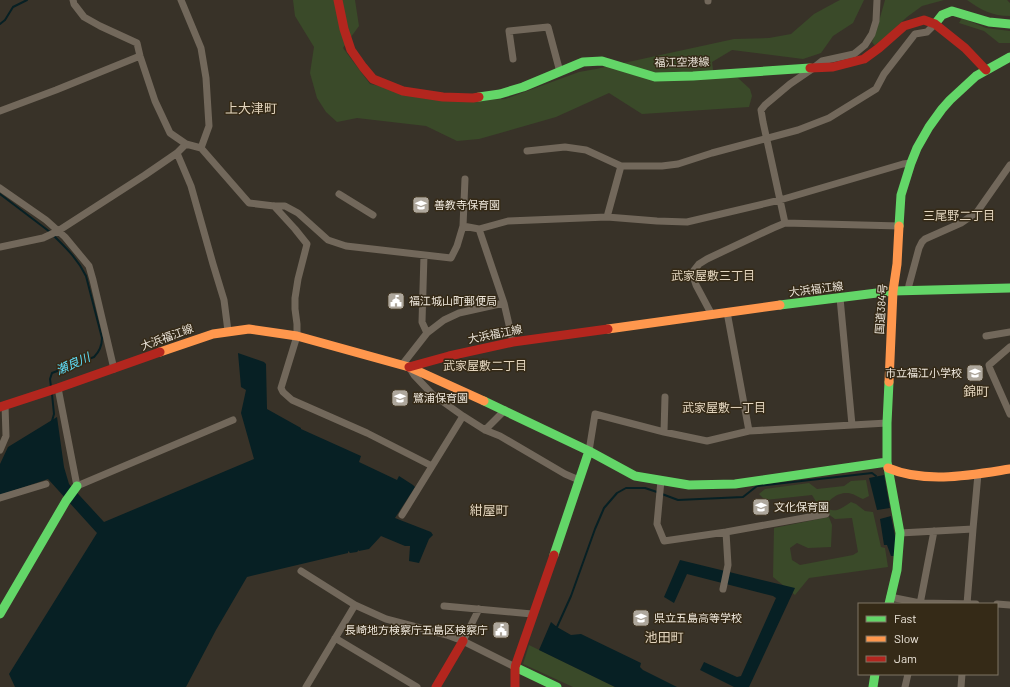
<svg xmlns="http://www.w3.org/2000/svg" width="1010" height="687" font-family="Barlow,'Noto Sans JP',sans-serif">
<rect width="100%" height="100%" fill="#383228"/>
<path fill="#3a4a29" d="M293,0h62l4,26 -16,22 27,36 83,17 52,-2 74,-27 17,-3 138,-30 35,-1 22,-4 23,-20 22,-12 4,-2h24l-11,23 -20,13 -12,17 -18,6 -71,-9 -20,12 2,15 24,1 12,11 2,7 -3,11 -107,7 -33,-21 -53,24 -77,22 -22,2 -31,-15 -69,-8 -20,4 -11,-10 -9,-14 -7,-25 4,-26 -19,-31z
M885,0h59l-22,6 -15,11 -17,16 -14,14 -4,-5 4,-10z
M967,0h40l3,3v13c-18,0 -29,-6 -43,-16z
M962,18l24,10 24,3v12h-11l-15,-12 -25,-8z
M866,480l3,16 -6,3c-5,-2 -11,-6 -15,-6 -9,-1 -21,6 -21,15 9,6 16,-1 24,-6l5,2 9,7 8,1 8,35 4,1 3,19 -79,11 -14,17 -22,-18 1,-49 55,-11 3,8 -1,22 -23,1 -11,-5 -7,5 2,12 8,5 53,-10 5,-3 -6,-34 -17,1 -15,-11 -8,-13 -47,5 -6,-6 6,-5 44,-6 8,6 27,-3 7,-5z
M529,645l86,42h-42l-50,-23z"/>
<path fill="#072024" d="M238,353l26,9 2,2 1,45 34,19v1l60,27 -2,6 38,18 2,-4 14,9 2,2 -20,31 36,14 2,3 -4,4 -10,24 -10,-2 1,-15h-5l-24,-10 -12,13 -10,2v-1l-2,2 -7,1 -2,-2v2l-101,24 -31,53 -30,57h-171l-6,-13 88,-141 -49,-54 -48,16v-31l8,-17 49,-30 7,50 5,17 35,38 150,-63 -13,-46 5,-23 -5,-3z
M884,475l6,33 -13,2 -8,-32z
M891,516l5,25 -2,15h-3l-4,-11h-3l-4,-26z
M680,560l115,28 -46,99h-15l-34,-17 4,-8 33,15 4,-1 35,-78 -3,-2 -86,-22 -13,29 -10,-6z
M551,622l6,5 14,8 10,-1 60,29 -1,4 3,3 34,17h-62l-76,-37z"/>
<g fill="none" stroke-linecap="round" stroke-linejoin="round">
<path stroke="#072024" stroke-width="2" d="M0,24l5,-4 8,-13 14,-7
M0,194l50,38
M51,387l-1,-8 2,-6 42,-16c6,-6 8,-11 8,-19l-16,-62c-8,-17 -20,-28 -33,-41
M52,394l2,20 -2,7
M662,494l16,6 65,-3 14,-11 115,-13 4,3
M557,627l14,-31 24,-67 9,-21 13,-15 9,-5h19l12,4"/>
<path stroke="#72685b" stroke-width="7" d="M73,0l1,4 10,13 16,9 37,17 3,13 15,45 15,32 16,11
M181,0l20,48 5,30 3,48 -8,22
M708,1v-1
M513,59l-4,-28 39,-4 12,45
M0,111l56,-21 84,-34
M527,151l38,-4 21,3 35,16h41l16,-2 34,-11 86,-23 31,-12 47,-29 8,-15 31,-40 12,-2 8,-8
M177,153l14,33 22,78 11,36 4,31
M0,188l46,32 19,17 24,29 4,14 21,89
M339,194l34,21
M274,206l21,23 12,15 -9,35 -3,19v11l2,15v12l-16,52 2,4 9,8 75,33 65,33
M607,217l14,-51
M785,223l-22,-101 -2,-12 4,-5 25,-21 22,-15 10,-8 32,-7 11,-9 7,-11 4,-13 1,-21
M463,226l16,3 29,-8 99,-4 50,4 30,1 93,-22 123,-36 8,-1
M479,229l25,74 9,39
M0,247l43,-9 15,-7 87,-56 32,-22 9,-9 15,4 48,55 25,3h11l13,7 30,27 18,6 105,12 6,-12 6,-20 2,-47
M424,255l-2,67 5,11
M908,291l1,-6 10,-37 3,-6 3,-3 36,-16 16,-11 33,-47
M840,298l12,127
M727,312l22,119
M712,315l-16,-30 -4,-12 7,-9 8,-5 66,-31 12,-5 115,3
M986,336l24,-4
M1010,347l-21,18 1,4 20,45
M402,365l25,-32 17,-13 15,-7 45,-10
M409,367l5,8 18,19 31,22 22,14 15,6 65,38 14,6
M58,388l19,98 156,-66
M485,430l20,-20
M664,432l1,-35
M0,450l6,-14 -1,-31
M589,451l6,-37 69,18 43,9 42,-10 138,-8
M661,480l-4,44 7,17 62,-9 100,-18
M0,498l46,-14
M402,515l61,-99
M900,533l73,-4
M301,571l54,34 31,14 61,16 16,6 52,26
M723,589l5,-24 -2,-33
M890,597l30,6 56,1
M920,604l14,-73
M967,604l6,-75 5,-55
M997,604l13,1
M444,606l88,8
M335,638l82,49
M463,641l16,-32
M306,687l49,-82
M905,687l3,-13
M961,687l1,-13"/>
<path stroke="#63d668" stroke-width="9" d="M935,24l7,-9 10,-4 37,11 21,2
M479,97l21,-3 23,-7 60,-25 19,-1 53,16 38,-1 117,-8
M899,226l2,-31 10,-32 6,-15 12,-21 13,-18 8,-9 26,-24 34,-19
M780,305l113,-14 117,-3
M889,382l-2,41v39l13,71 -3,37 -8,34
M484,401l105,50 46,25 54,9 46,-1 152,-22
M554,555l35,-104
M0,614l66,-113 11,-15
M515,667l42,20
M873,687l2,-13"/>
<path stroke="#ff974d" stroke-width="9" d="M608,329l172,-24
M160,352l53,-18 36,-5 48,7 112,31 75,34
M889,382l4,-91 4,-27 2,-38
M888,468c38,16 83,7 122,1"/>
<path stroke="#b3261e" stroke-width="9" d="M338,0l6,29 7,21 12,17 10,12 30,12 40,6 30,1 6,-1
M810,68l23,-1 31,-8 15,-11 25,-22 20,-6 11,4 30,24 21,22
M409,367l40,-11 64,-14 95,-13
M0,407l58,-19 102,-36
M436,687l27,-46
M515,687v-20l39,-112"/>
</g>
<defs>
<symbol id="school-square" viewBox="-11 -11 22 22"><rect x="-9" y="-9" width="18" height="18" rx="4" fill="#aea79c" stroke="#352a17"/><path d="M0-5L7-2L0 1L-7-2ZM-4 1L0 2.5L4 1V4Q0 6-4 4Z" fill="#fff"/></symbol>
<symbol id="civic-square" viewBox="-11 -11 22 22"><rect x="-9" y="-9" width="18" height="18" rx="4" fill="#aea79c" stroke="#352a17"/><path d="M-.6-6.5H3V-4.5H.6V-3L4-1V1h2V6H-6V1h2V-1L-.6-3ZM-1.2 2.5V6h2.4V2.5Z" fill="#fff"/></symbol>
</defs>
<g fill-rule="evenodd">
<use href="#school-square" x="411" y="195" width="20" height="20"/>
<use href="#civic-square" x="386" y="291" width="20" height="20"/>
<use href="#school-square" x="965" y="363" width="20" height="20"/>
<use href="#school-square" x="390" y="388" width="20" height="20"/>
<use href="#school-square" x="751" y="497" width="20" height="20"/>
<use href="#school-square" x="631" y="608" width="20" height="20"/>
<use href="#civic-square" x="491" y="620" width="20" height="20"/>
</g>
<g text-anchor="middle" stroke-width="3" stroke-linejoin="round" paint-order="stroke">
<g font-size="11" fill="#ede6db" stroke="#352a17">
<text transform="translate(682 62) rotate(-1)" y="4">福江空港線</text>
<text transform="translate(816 289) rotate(-7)" y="4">大浜福江線</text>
<text transform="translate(881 309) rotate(-86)" y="4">国道384号</text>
<text transform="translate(495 334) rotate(-11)" y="4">大浜福江線</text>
<text transform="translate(167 337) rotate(-20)" y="4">大浜福江線</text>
</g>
<g font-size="11" fill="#ede6db" stroke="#352a17" text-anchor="start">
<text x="434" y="209">善教寺保育園</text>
<text x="409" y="305">福江城山町郵便局</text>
<text x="962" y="377" text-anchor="end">市立福江小学校</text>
<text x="413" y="402">鷺浦保育園</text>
<text x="774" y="511">文化保育園</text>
<text x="654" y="622">県立五島高等学校</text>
<text x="488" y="634" text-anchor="end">長崎地方検察庁五島区検察庁</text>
</g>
<g font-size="12" fill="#e4d6bf" stroke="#352a17">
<text x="959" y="220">三尾野二丁目</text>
<text x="713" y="280">武家屋敷三丁目</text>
<text x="485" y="370">武家屋敷二丁目</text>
<text x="724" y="412">武家屋敷一丁目</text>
</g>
<g font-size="12" font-style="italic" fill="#5fe1fd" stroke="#352a17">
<text transform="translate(73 364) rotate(-24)" y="4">瀬良川</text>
</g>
<g font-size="13" fill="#e4d6bf" stroke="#352a17">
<text x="251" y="113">上大津町</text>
<text x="976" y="396">錦町</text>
<text x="489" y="515">紺屋町</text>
<text x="664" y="642">池田町</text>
</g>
</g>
<rect x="858" y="603" width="140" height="72" fill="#352a17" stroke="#7f7565"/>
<rect x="866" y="616" width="20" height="6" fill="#63d668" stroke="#7f7565"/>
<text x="894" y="623" font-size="12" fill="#ede6db">Fast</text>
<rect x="866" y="636" width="20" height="6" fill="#ff974d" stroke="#7f7565"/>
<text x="894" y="643" font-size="12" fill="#ede6db">Slow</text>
<rect x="866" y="656" width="20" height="6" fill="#b3261e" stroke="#7f7565"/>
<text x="894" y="663" font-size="12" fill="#ede6db">Jam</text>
</svg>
